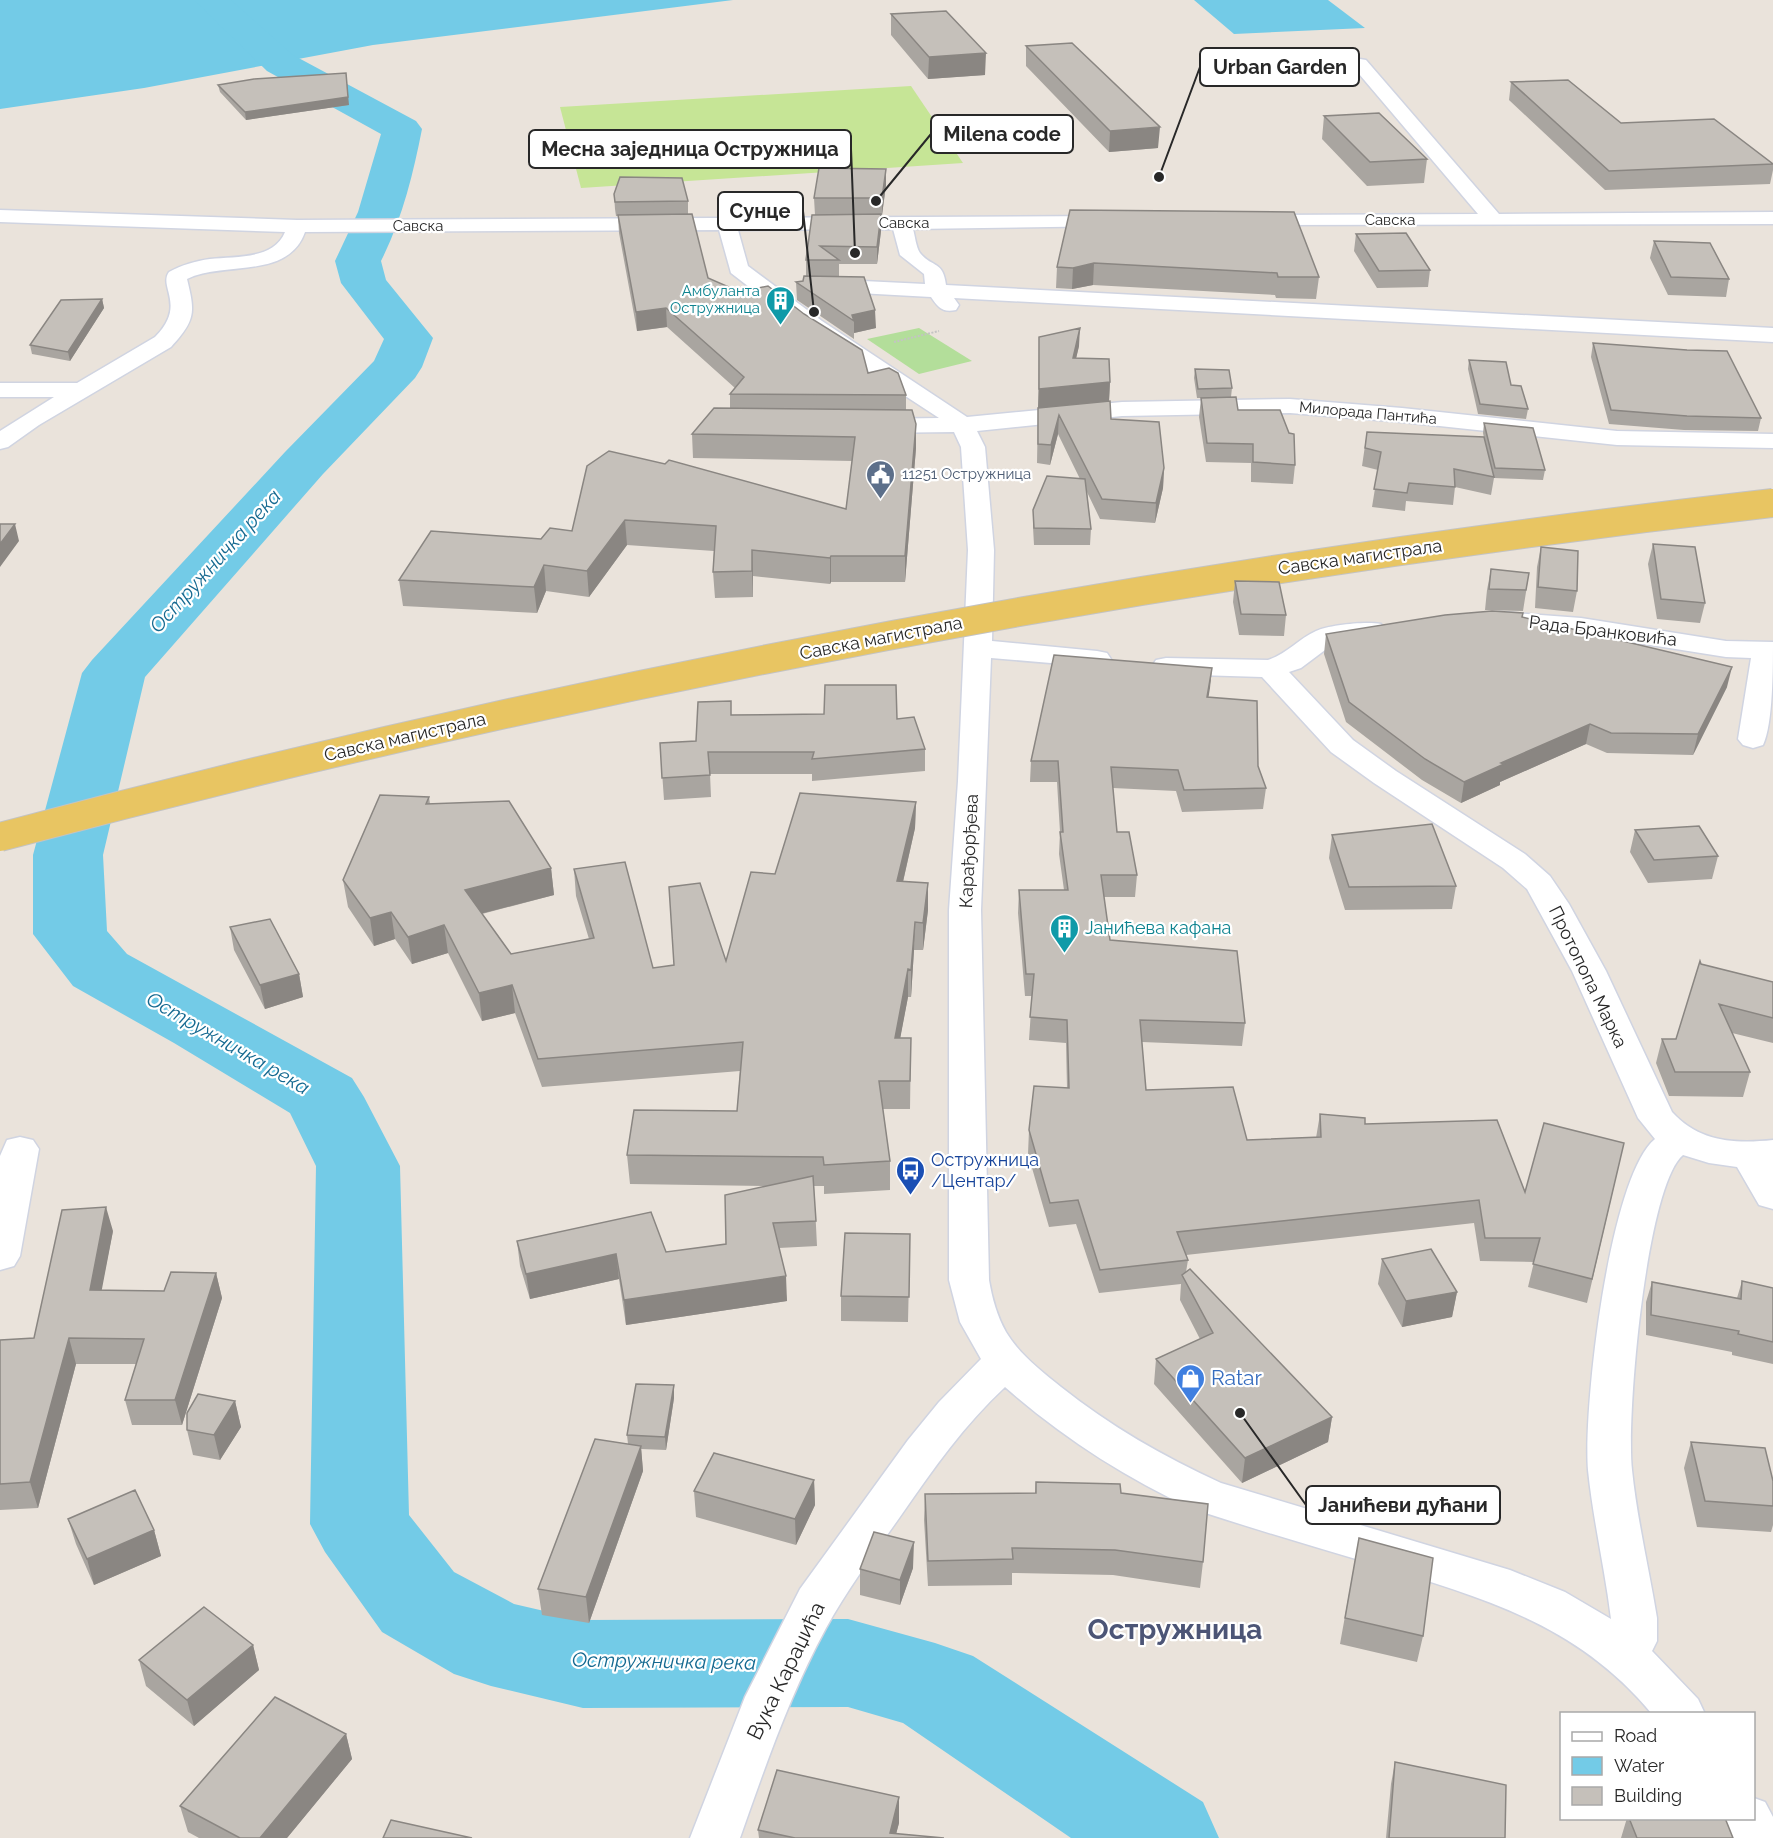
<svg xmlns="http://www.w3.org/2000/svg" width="1773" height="1838" font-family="Raleway,sans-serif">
<rect width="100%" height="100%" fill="#eae3db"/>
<path fill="#b3de9a" d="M919,328l53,33 -53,13 -52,-35z"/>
<path fill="#c6e596" d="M911,86l52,77 -382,25 -21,-81z"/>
<path fill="#73cbe7" d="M0,0h733l-360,45 -229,43 -144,21z
M1194,0h134l37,28 -131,6z"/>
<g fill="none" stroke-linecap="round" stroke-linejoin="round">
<path fill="#73cbe7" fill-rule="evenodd" d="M194,0h37l62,55 123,66 6,8c-9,46 -20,90 -41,132l5,19 47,58 -11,29 -7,11 -92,96 -178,203 -42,178 4,76 20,23 225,124 12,19 36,69 9,349 45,57 60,32 69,16 265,-1 87,24 38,13 230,146 16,36h-148l-168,-115 -55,-16 -265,1 -92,-22 -37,-12 -72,-42 -57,-80 -15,-28 6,-358 -26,-53 -116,-70 -101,-57 -40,-52v-79l49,-182 10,-13 193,-208 89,-91 10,-22 -43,-56 -6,-22 23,-49 23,-78 -114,-63z"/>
<defs>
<path id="minor" d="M1360,59l6,1 133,154 274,-2v12l-527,1 -3,-4 3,-4 7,-2 225,-1 -124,-146 -2,-4 2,-4z
M0,210l297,10 814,-4 7,2 3,4 -3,4 -205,3c2,7 3,18 7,24 12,15 23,7 26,32l827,43v14l-819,-44 5,7 -3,5c-14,3 -18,-3 -25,-13l-109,-6 -7,-2 -3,-4 3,-4 7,-2 103,5 -1,-10 -24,-19 -7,-26 -155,1 10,36 74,55 145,96 155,-15 168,-3 112,9 215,23 156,3v14l-156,-3 -215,-23 -112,-9 -168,3 -145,15 8,16 9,103 -2,91 105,10 10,2 4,6 -4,6 -10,2 -106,-9 -10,252 8,370c3,18 8,36 17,52 14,23 34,38 55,55 49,39 103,70 160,96l289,87 55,22 46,27c-6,-50 -18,-99 -23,-149 -5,-62 21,-293 67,-331l-17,-21 -66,-147 -45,-82 -24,-21 -129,-85 -43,-31 -69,-75 -96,-3 -10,-2 -4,-6 4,-6 10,-2 102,2c19,-6 30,-21 48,-29 13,-6 50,-10 65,-7l4,6 -4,6 -48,8 -32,24 -12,4 64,68 43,31 129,83 25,22 19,28 37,67 66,141c27,30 63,32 101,28v69l-14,-4 -22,-38 -28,-4 -26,-8c-37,31 -57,262 -51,315 5,49 17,99 25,148v23l-5,10 46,48 7,15h-53c-74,-90 -169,-116 -276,-149 -61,-18 -122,-36 -183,-56 -69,-32 -131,-72 -188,-122 -40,37 -72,82 -103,127 -26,37 -54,74 -76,114 -36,66 -61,139 -86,210h-50l55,-141 55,-108 108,-149 31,-38 42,-43 -21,-37 -11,-42v-370l9,-129 10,-231 -7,-103 -7,-15 -83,1 -8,-2 -4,-5 4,-5 8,-2 68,-1 -133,-87 -75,-58 -12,-43 -414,2c-17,48 -81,29 -118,47 8,33 9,41 -16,68l-132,78 -31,22 -8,2v-18l54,-34h-54v-14h77l78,-46c32,-32 3,-50 14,-65 13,-7 26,-11 41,-13 25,-3 64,1 75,-27l-285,-10z
M1500,612l81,6 145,23 47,1c0,25 0,83 -10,103l-10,3 -10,-3 -5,-6 13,-81 -25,-1 -145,-23 -91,-8 -4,-6 4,-6z
M20,1137l13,3 6,9 -19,107 -6,10 -14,4v-114l7,-16z
M1754,1798l11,4 8,15v21h-41l-10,-20h32z"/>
</defs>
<use href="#minor" stroke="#d0d4e1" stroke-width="3"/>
<path stroke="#c3c3c3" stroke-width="2" stroke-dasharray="2 1.5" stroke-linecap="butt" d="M894,342l45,-11"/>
<use href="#minor" fill="#fff" fill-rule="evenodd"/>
<defs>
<path id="major-bridge" d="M0,837c581,-155 1175,-266 1773,-334"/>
</defs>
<use href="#major-bridge" stroke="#c3c3c3" stroke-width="30" stroke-linecap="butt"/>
<use href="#major-bridge" stroke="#e8c562" stroke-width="28"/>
</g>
<path fill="#a9a5a0" d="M891,14l94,61 -57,4 -37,-44z
M1026,46l132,102 -49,4 -83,-86z
M1511,82l110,41 152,41v6l-3,14 -165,6 -96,-90z
M218,85l131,20 -103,15 -26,-28z
M1324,116l103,43 -3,24 -57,3 -45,-47z
M886,185l-4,30h-1v16l-4,33h-38v13l37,51 -22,5v6l-57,-39 -1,-18 7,-1 3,-5v-16l9,-45 -1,-17z
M614,194l74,7v13l20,64 198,117v15l10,14v24l-11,134h-74l-1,2 -77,-8v21l-38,1 -2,-26 1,-21 -87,-6 -38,52 -43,-6 -9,22 -134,-7 -4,-26 173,-49 15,-65 259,43 6,-48 -159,-3 -1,-24 38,-26v-14l5,-6 -68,-61 -30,4 -18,-98 -1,-17h-2l-1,-7z
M1070,210l249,67 -3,22 -40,-1 -1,-3 -182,-10 -21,4 -16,-1 1,-21z
M1356,234l74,36 -2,17 -51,1 -23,-37z
M1654,241l75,38 -3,18 -58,-2 -18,-37z
M102,299l2,9 -34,53 -38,-7 -2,-9z
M1039,337l40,9 -3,12 34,24 -1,19 2,18 53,49 -1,20 -8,35 -55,-4 -13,-27 4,37 -1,16h-56l-1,-18v-17l47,-31 -22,-45 -8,31 -13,-2 1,-55 31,-3 -31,3z
M1593,343l168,75 -3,13 -74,-1 -75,-6 -18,-67z
M1469,360l59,49 -2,10 -48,-5 -10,-45z
M1195,369l37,19 -1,9 7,13 57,55 -2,19 -42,-2v-19l-45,-1 -7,-45 2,-19h-4l-3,-20z
M1484,423l61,47 -2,10 -49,-2 -3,17 -36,-8 -2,18 -47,-4 -1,10 -33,-4 6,-37 -16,-4 5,-34 117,6 -1,-5z
M1653,544l52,59 -5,20 -43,-4 -9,-55z
M1541,547l36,44 -4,21 -38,-4 2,-41z
M1491,569l38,4 -6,38 -38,-1 2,-20z
M1235,581l51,34 -2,21 -45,-1 -6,-33z
M1522,617l205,70 -34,68 -86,-2 -21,-9 -86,38v3l-39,18 -39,-23 -76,-58 -22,-68 2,-20z
M1212,668l-4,29 50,69 8,22 -3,21 -81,3 -6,-21 -63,-3 4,44 20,43 -2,22h-31l6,43 135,83 -3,23 -100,-4 4,48 101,50 69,-2 4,-24 45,10 160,68 99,-49 -37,160 -59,-16 6,-25 -54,-1 -6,-38 -288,32 2,5 -2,12 146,145 -4,25 -86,41 -88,-99 2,-25 44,-20 -20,-39 1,-16 -82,9 -23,-69 -27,3 -21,-73 1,-24 38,-42 -1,-45 -37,-3 3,-44h-7l-7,-83 1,-23h45l-5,-36 1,-22 -3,-50h-27l1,-21z
M732,715l165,4 28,30v22l-113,10v-7h-102l1,23 -47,3 -4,-57 36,-2z
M429,797l1,7 121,64 3,27 -72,19 29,40 78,-15 -13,-43 -2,-27 79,99 73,-7 49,-87 141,-72 -1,26 -12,54 25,1v27l-5,40h-9l-3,47h-3l-8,41h11l-1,71h-27l7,52v29l-66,4v-8h-10l3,60 -38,2 8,53 -161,24 -7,-46 -89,20 -10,-33 -3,-25 149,11 60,-8 44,-58 -140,-2 -3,-29 110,-44 3,-40 -198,16 -27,-74 -33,8 -34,-68 -36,11 -17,-25 -21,7 -26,-39 -5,-27z
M1635,830l83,26 -6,23 -64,4 -18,-31z
M1332,835l124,51 -4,23 -107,1 -16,-52z
M230,927l69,47 4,23 -38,12 -31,-59z
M1701,964l72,18v61l-41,-10 18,39 -7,25 -74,-1 -13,-33 6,-24h14z
M113,1231l-12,59 63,1 52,-18 6,25 -40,127h-50l-7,-25 11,-36h-60l-38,144 -38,2v-170l34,-2z
M910,1234l-2,88 -67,-1v-25z
M1382,1259l75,33 -5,25 -50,10 -24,-43z
M1742,1281l31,7v76l-41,-9v-3l-86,-17v-33l6,-20 85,16z
M674,1385v13l-8,52 -25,-1 2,22 -54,152 -47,-8 -4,-26 90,-145 -1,-9z
M235,1401l6,26 -21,33 -27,-5 -6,-25z
M1691,1442l82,39v44l-2,7 -74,-5 -13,-59z
M814,1480l1,25 -19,40 -100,-28 -2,-26z
M1036,1482l85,11 82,69 -3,26 -87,-13 -101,-2v12l-84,1 -4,-66 1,-26 110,-1z
M68,1519l86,11 7,26 -67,29 -18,-41z
M1359,1538l64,98 -6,26 -77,-18z
M913,1568l-13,37 -40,-10v-26z
M253,1645l6,25 -65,56 -48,-40 -7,-26z
M346,1734l6,25 -65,79h-88l-11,-6 -8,-26z
M1395,1762l110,76h-119l5,-54z
M899,1797v26l-3,11 48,4h-185l-1,-8z
M1627,1818h98l8,20h-112z"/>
<path fill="#8a8682" d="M986,53l-1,22 -57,4 1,-22z
M346,73l3,32 -103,15 -1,-8z
M1160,127l-2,21 -49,4 1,-21z
M886,169v16l-4,30v-17z
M881,214v17l-4,33v-17z
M1094,263l-1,22 -21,4 1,-21z
M102,299l2,9 -34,53 -2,-9z
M666,308l1,19 -30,4 -1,-19z
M875,310l1,18 -22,5v-12l-2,-6z
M1080,328l-1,18 -7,30 1,-18z
M1110,382l-1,19 -71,7 1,-19z
M1059,415l-1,19 -8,31 1,-20z
M916,424v24l-11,134v-26z
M1164,468l-1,20 -8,35 1,-20z
M625,520l2,25 -38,52 -2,-26z
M15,524l4,17 -19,26v-23z
M752,550l1,26v21l-1,-26z
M831,556v26l-1,2v-26z
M544,565l2,26 -9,22 -3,-26z
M1732,667l-5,20 -34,68 5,-21z
M1212,668l-2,20 -5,30 2,-21z
M1590,724l-4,20 -86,38v3l-39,18 3,-21 37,-19z
M916,802l-1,26 -18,80v-27z
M551,868l3,27 -86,22 -3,-27z
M928,883v27l-5,40v-27z
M391,912l4,27 -21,7 -4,-28z
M915,922l-1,28 -3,47v-27z
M444,925l4,28 -36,11 -4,-27z
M908,969v28l-13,69v-28z
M299,974l4,23 -38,12 -5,-24z
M512,985l3,28 -33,8 -3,-28z
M106,1207l7,24 -16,84 -7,-25z
M616,1254l3,25 -89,20 -4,-25z
M216,1273l6,25 -40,127 -7,-25z
M786,1276l1,25 -161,24 -2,-25z
M1457,1292l-5,25 -50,10 4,-26z
M69,1338l7,26 -38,144 -8,-26z
M674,1385v13l-8,52 -1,-13z
M235,1401l6,26 -21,33 -6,-25z
M1332,1417l-4,25 -86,41 3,-25z
M641,1446l2,25 -54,152 -3,-26z
M814,1480l1,25 -19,40 -1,-26z
M154,1530l7,26 -67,29 -7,-26z
M914,1542l-1,26 -13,37v-25z
M253,1645l6,25 -65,56 -7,-26z
M346,1734l6,25 -65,79h-27z
M899,1797v26l-4,15 -5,-5z"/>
<path fill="#c5c0ba" stroke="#8a8682" stroke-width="1.5" d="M946,11l40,42 -57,4 -38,-43z
M1072,43l88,84 -50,4 -84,-85z
M346,73l2,24 -103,15 -27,-27 36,-6z
M1568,80l53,43 93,-4 59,45 -164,7 -98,-89z
M1379,113l48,46 -57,3 -46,-46z
M819,168l67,1 -4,29h-68z
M620,177l62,1 6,23 -73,1 -1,-8z
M1070,210l224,2 25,65h-41l-1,-4 -183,-10 -21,5 -16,-1z
M692,214l16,64 32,14 28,-6 36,28 58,36 6,23 21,-5 9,5 8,22 -176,-1 14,-17 -78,-69 -30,4 -18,-97z
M881,214l-4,33 -57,-1 19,14h-33l6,-45z
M1406,233l24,37 -51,1 -23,-37z
M1654,241l56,2 19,36 -58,-2z
M804,276l60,1 11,33 -23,5 2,6 -58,-39 7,-1z
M102,299l-34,53 -38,-7 31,-45z
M1080,328l-7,30 36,1 1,23 -71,7v-52z
M1593,343l94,7 40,1 34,67 -74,-2 -76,-6z
M1469,360l37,2 5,23 10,1 7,23 -48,-5z
M1195,369l34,1 3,18 -34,1z
M1236,397l2,13h42l9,23 5,1 1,31 -42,-3v-18l-46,-1 -6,-45z
M1110,401l1,18 48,3 5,46 -8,35 -54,-4 -43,-84 -8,30 -13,-1v-36z
M714,408l198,2 4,14 -11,132h-74l-1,2 -78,-8v21l-39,1 3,-46 -91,-6 -38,51 -43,-6 -10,22 -135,-7 32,-49 110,8 9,-11 22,3 15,-65 22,-15 56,13 4,-4 177,49 9,-72 -163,-3z
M1484,423l49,5 12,42 -50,-2z
M1367,432l117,5 10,40 -40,-8 1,18 -46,-4 -2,10 -33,-4 7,-37 -16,-4z
M1047,476l38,3 6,50 -57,-1 -1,-18z
M0,524h15l-15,20z
M1653,544l42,3 10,56 -44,-4z
M1541,547l37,4 -1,40 -39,-4z
M1491,569l38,4 -3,17 -37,-1z
M1235,581l44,1 7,33 -45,-1z
M1492,611l31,2 -1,4 210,50 -34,67 -87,-1 -21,-9 -89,39 3,1 -40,18 -39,-23 -76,-57 -23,-68 119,-19z
M1054,655l158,13 -5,29 50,4 1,65 8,22 -82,2 -6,-20 -67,-3 6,65h12l8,43h-36l9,65 127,11 8,72 -105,-3 6,70 87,-3 14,53 74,-3 -1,-23 45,4v6l132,-4 28,72 19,-69 80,20 -32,136 -59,-15 7,-26h-55l-6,-38 -302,32 11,28 -88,10 -22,-70 -28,3 -21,-73 5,-44 35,2 -2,-68 -37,-3 4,-43h-8l-7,-84h49l-8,-58h3l-5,-71h-27z
M825,685h71l1,34 17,-2 11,32 -113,10 2,-7h-106l2,23 -48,3 -2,-35 36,-2 2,-39 33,-1v14l93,-1z
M800,793l116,9 -19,79 31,2 -5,40 -8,-1 -4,48 -3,-1 -13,69h16l-1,43h-31l11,80 -66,4 -1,-8 -196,-2 7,-45 103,1 6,-69 -205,17 -26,-74 -33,8 -35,-68 -36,12 -17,-25 -21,6 -27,-38 37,-85 49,2 -3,7 83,-3 42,67 -86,22 46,64 83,-16 -20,-69 51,-7 28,106 21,-3 -5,-78 31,-4 26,78 25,-89 24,2z
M1432,824l24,62 -107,1 -17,-52z
M1699,826l19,30 -64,4 -19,-30z
M270,919l29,55 -39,11 -30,-58z
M1700,961l1,3 72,18v36l-54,-14 31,68h-75l-13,-33h14z
M813,1176l3,45 -43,2 13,53 -162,24 -8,-46 -90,20 -9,-33 134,-29 15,40 60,-8 -1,-49z
M106,1207l-16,83 74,1 7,-19 45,1 -41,127h-50l19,-61 -75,-1 -39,144 -30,2v-144l34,-2 28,-128z
M845,1233l65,1 -1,63 -68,-1z
M1431,1249l26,43 -51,9 -24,-42z
M1190,1269l142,148 -87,41 -89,-99 57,-26 -31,-58z
M1742,1281l31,7v54l-35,-8 1,-3 -88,-16 1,-33 89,17z
M636,1384l38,1 -9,52 -38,-2z
M198,1394l37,7 -21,34 -27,-5v-17z
M595,1439l46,7 -55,151 -48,-8z
M1691,1442l74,6 8,33v25l-68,-5z
M714,1453l100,27 -19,39 -101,-28z
M1036,1482l84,2 1,9 87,11 -5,58 -88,-12 -103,-2 1,11 -85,2 -3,-67 111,-1z
M135,1490l19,40 -67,29 -19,-40z
M874,1532l40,10 -14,38 -40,-11z
M1359,1538l74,20 -10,78 -78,-18z
M204,1607l49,38 -66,55 -48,-40z
M275,1697l71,37 -86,104h-20l-60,-32z
M1395,1762l111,23 -1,53h-116z
M777,1770l122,27 -9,36 54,5h-149l-37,-8z
M1629,1818h96l8,20h-96z
M391,1820l81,18h-89z"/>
<defs>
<symbol id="building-pin" viewBox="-11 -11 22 30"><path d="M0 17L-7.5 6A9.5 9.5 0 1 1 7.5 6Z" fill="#0f9aa8" stroke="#fff"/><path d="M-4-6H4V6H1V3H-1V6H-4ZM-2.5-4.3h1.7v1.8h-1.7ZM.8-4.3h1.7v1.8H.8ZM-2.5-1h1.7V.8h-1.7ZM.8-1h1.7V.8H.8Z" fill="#fff"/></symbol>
<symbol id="civic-pin" viewBox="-11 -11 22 30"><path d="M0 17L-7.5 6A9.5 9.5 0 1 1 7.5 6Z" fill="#5c6f8a" stroke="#fff"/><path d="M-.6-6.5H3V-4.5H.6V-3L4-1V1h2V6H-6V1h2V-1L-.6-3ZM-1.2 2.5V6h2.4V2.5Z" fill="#fff"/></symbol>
<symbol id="bus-pin" viewBox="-11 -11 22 30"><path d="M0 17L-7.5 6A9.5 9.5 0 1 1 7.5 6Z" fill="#1a4fb4" stroke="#fff"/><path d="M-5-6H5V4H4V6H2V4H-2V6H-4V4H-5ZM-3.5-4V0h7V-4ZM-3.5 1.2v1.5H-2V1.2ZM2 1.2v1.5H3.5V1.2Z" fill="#fff"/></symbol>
<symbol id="shop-pin" viewBox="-11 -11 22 30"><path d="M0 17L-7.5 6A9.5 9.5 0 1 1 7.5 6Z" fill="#3f7fe0" stroke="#fff"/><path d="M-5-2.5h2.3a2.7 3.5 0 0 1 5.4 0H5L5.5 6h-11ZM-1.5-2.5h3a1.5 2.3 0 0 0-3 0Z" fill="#fff"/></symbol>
</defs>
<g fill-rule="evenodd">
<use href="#building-pin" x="764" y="284" width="33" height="45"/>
<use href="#civic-pin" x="864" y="458" width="33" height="45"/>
<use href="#building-pin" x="1048" y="912" width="33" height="45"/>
<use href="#bus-pin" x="894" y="1154" width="33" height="45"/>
<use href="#shop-pin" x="1174" y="1362" width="33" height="45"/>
</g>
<g text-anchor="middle" stroke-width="4.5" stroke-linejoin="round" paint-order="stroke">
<g font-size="15" fill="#282828" stroke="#fff">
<text x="1390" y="225">Савска</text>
<text x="904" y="228">Савска</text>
<text x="418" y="231">Савска</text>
<text transform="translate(1368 413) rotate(5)" y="5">Милорада Пантића</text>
</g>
<g font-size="15" fill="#0d838f" stroke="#fff" text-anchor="end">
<text x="760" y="296">Амбуланта<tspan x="760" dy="17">Остружница</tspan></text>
</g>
<g font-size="15" fill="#4e5e75" stroke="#fff" text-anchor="start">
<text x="902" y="479">11251 Остружница</text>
</g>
<g font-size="18" fill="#282828" stroke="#fff">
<text transform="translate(1360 557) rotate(-8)" y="6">Савска магистрала</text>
<text transform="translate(1603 631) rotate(7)" y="6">Рада Бранковића</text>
<text transform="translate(881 638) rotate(-11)" y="6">Савска магистрала</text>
<text transform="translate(405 737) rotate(-13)" y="6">Савска магистрала</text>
<text transform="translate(969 851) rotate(-87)" y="6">Карађорђева</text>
<text transform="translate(1588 977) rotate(64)" y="6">Протопопа Марка</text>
</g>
<g font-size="18" fill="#0d838f" stroke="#fff" text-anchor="start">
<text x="1085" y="934">Јанићева кафана</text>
</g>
<g font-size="18" fill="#164399" stroke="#fff" text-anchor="start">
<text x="931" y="1166">Остружница<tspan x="931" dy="21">/Центар/</tspan></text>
</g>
<g font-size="20" font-style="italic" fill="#156990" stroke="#fff">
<text transform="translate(215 561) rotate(-48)" y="7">Остружничка река</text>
<text transform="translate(228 1043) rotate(30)" y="7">Остружничка река</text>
<text transform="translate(664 1661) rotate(1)" y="7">Остружничка река</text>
</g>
<g font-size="21" fill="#366cbe" stroke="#fff" text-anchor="start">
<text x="1211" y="1385">Ratar</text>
</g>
<g font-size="21" fill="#282828" stroke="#fff">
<text transform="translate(786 1671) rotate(-64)" y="7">Вука Караџића</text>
</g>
<g font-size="28" font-weight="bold" fill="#4c5576" stroke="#fff">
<text x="1175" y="1639">Остружница</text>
</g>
</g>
<path fill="none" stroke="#282828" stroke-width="2" d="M1159 177L1200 67M876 201L931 134M855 253L851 149M814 312L803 211M1240 1413L1306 1505"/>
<g fill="#282828" stroke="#fff" stroke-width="2">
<circle cx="1159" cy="177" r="6"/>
<circle cx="876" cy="201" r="6"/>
<circle cx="855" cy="253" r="6"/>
<circle cx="814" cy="312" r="6"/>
<circle cx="1240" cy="1413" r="6"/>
</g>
<g fill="#fff" stroke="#282828" stroke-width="2">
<rect x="1200" y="48" width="159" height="38" rx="6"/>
<rect x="931" y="115" width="142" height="38" rx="6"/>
<rect x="529" y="130" width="322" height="38" rx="6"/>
<rect x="718" y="192" width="85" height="38" rx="6"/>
<rect x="1306" y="1486" width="194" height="38" rx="6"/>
</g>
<g font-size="20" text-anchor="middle" font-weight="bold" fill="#282828">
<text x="1280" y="74">Urban Garden</text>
<text x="1002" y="141">Milena code</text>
<text x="690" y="156">Месна заједница Остружница</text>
<text x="760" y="218">Сунце</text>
<text x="1403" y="1512">Јанићеви дућани</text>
</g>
<rect x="1560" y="1712" width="195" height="108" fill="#ffffff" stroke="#a9a9a9" stroke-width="1.5"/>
<rect x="1572" y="1732" width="30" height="9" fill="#ffffff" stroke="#a9a9a9" stroke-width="1.5"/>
<text x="1614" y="1742" font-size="18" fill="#282828">Road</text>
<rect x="1572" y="1757" width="30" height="18" fill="#73cbe7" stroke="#a9a9a9" stroke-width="1.5"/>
<text x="1614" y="1772" font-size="18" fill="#282828">Water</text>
<rect x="1572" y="1787" width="30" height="18" fill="#c5c0ba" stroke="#a9a9a9" stroke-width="1.5"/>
<text x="1614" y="1802" font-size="18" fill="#282828">Building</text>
</svg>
